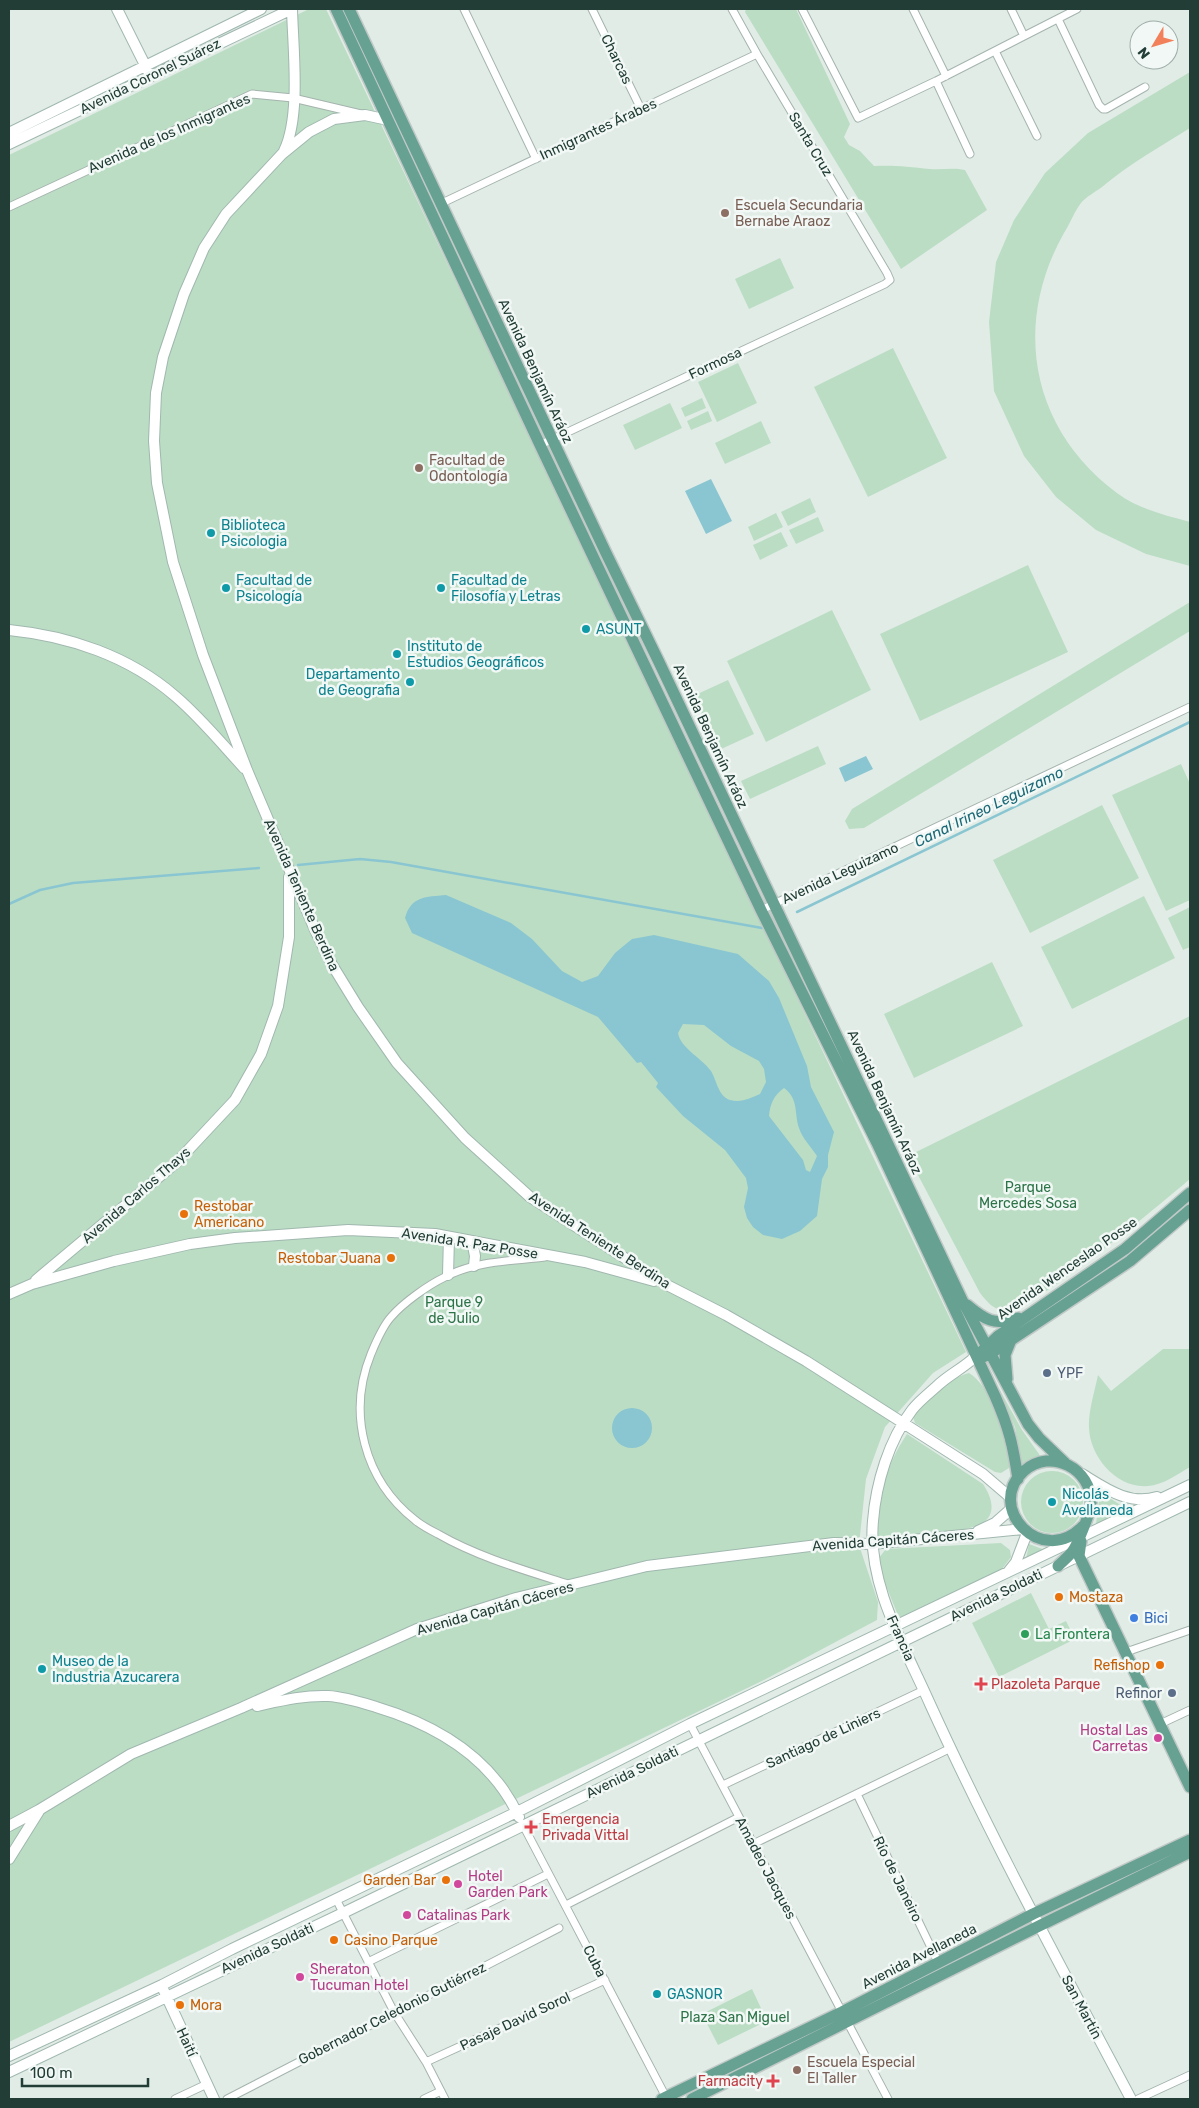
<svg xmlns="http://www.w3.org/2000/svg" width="1199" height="2108" font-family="Rubik,sans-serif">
<rect width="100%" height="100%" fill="#e2ece7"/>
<path fill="#bbddc4" d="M309,9h17l640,1343 -33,21 -48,54 -19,52 -7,66 19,57 -1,18 -113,60 -755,362v-1887z
M746,9h50l54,115 -6,13 5,8 11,6 14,15c20,-1 36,1 56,3 12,1 23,-2 35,1l22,40 -86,59 -156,-257z
M1190,72v56c-30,19 -61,36 -88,59 -7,5 -16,10 -21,16 -7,9 -11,21 -17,30 -52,92 -33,196 53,260 21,16 48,22 73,29v44l-44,-12 -50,-24 -40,-33 -32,-41 -30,-65 -5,-69 7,-60 18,-42 31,-47 43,-40z
M780,258l14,30 -45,21 -14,-30z
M893,348l54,110 -79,39 -54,-110z
M738,363l19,40 -40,19 -19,-40z
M702,398l4,10 -21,9 -4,-9z
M670,403l12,25 -47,22 -12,-25z
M708,411l4,10 -21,9 -4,-9z
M761,421l10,22 -46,21 -10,-21z
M810,498l6,14 -28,14 -7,-14z
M776,513l7,14 -29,14 -6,-14z
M818,517l6,14 -28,13 -7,-14z
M781,532l7,14 -28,14 -7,-15z
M1028,565l40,87 -148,69 -40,-87z
M1190,602v29l-326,197 -15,1 -4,-8 7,-12z
M832,610l39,80 -105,52 -39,-81z
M728,680l26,54 -35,16 -26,-54z
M818,746l8,18 -76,35 -9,-18z
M1181,764l9,20v116l-24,11 -54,-116z
M1102,805l37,73 -109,55 -37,-73z
M1144,896l31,62 -103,51 -31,-62z
M1190,907v40l-7,3 -15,-32z
M992,962l31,64 -109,52 -30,-64z
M1190,1016v163c-26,22 -160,135 -186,132 -11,-2 -17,-9 -24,-18l-72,-137z
M1163,1349h27v118c-12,7 -27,18 -42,19 -31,3 -58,-29 -59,-58 -1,-16 6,-38 9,-53l13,16z
M988,1369l34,61 17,24 1,3 -16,8 -3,-2 -6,-36z
M969,1373c21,11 44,72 40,95l-8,5 -6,-1 -80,-49 -2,-6c16,-17 33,-38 56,-44z
M907,1434l76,50c8,12 14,28 1,38 -15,12 -86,14 -107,16 4,-42 6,-68 30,-104z
M1021 1502a31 31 0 1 1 62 0a31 31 0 1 1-62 0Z
M1100,1492l27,17 -31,15z
M1001,1543l9,7 1,7 -9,12 -103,49 -14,-35 -7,-24 8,-10z
M1029,1544l16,6 -19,9z
M1031,1593l18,36 17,-8 9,18 -76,38 -27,-54z
M752,1989l15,32 -49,24 -16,-31z"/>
<path fill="#8ac6d1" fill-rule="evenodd" d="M711,479l21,42 -26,13 -21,-43z
M866,756l7,13 -28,13 -6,-14z
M446,895l65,28 21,16 30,32 20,11 16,-6 17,-23 17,-14 22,-4 84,19 31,27 10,17 28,68 4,21 23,45 -6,23v12l-6,12 -5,37 -17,15 -18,8 -19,-4 -10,-8 -6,-9 -3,-11 4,-19 -2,-10 -21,-28 -42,-34 -27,-29 2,-4 -17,-21 -4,1 -39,-46 -186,-84 -7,-15c6,-22 21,-21 41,-23zM683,1024l21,1 27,21 28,15 5,8 2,13 -6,12c-10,4 -18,9 -30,6 -12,-4 -13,-19 -19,-29 -10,-14 -30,-22 -33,-38zM784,1088c15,11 10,25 15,40 3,10 13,20 18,28l-7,16 -4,-2 -3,-10 -34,-44c1,-12 5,-21 15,-28z
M612 1428a20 20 0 1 1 40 0a20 20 0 1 1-40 0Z"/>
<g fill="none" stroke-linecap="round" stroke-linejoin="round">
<path stroke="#8ac6d1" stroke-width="2.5" d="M298,865l62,-6 31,3 371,66
M9,904l31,-14 33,-7 186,-15
M797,912l393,-190"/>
<defs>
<path id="street" d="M464,9l72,150
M592,9l49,100
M802,9l56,109 78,-37 141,-72
M913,9l33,67
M1011,9l13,27
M1058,19l41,86 4,4h3l39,-22
M995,51l42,85
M936,81l34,73
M440,204l317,-150
M9,207l243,-113 41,4 68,16
M540,445l345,-161 5,-4 -3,-7 -130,-219 -25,-45
M761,910l429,-203
M545,1257c-33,4 -70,4 -100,20 -17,8 -42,26 -54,40 -9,10 -15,25 -20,37 -24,59 -7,126 44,166 7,6 15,10 23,14 40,23 86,36 130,50
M1126,1652l64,-22
M690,1724l198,375
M1160,1724l30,-14
M723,1785l201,-95
M857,1794l82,170
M523,1825l144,274
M753,1844l198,-96
M336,1899l58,113 32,50 19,37
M566,1905l173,-88
M368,1962l180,-88
M426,2062l179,-82
M175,2099l32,-15
M227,2099l332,-171
M424,2099l17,-8
M1138,2099l52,-24"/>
<path id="secondary" d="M117,9l32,64
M388,120l-23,-5 -31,4 -25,13 -27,22 -56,60 -22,34 -20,46 -21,63 -7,36 -2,48 3,42 16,79 30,93 44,115 68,160 16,33 27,44 39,56 68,75 65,59 135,87 61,31 80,46 177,113 28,24
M9,133l252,-124
M9,144l283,-135
M284,151c17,-35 9,-102 8,-142
M9,630c60,6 120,26 166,66 25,21 47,48 69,72
M472,1241l3,15 -1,10
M448,1275l1,-38
M36,1280l141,-118 58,-62 26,-46 17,-48 11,-69v-60
M9,1294l23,-10 82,-23 76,-17 45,-6 113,-8 87,4 150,28 69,19
M976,1356c-12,12 -28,19 -40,31 -8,7 -18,15 -24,23 -23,30 -36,73 -39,111 -6,64 32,126 57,183 61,134 132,265 201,395
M1082,1474c23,14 47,32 75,23
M978,1531l17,-8 17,-15
M1008,1572l8,-10 11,-29
M257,1706c23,-5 47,-11 71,-10 17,1 32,6 48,11 60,18 116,51 143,110
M9,1826l30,-16 92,-56 110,-46 176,-79 99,-31 131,-32 187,-23 38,1 151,-15
M9,1859l30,-48
M164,1991l50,108
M9,2056l153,-71 70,-36 285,-137 173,-88 500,-239
M9,2072l334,-159 847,-411"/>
<path id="primary" d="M336,9l204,436 221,465 116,233 118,253c14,32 18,49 23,83
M349,9l257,544 52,107 305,642 65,122 11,14 26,25
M967,1305c18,15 27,21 51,13
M981,1352l17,-16 127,-87 65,-56
M983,1357l7,-3 140,-93 60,-51
M1007,1379l-2,-24 6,-15
M1081,1541l-2,15 111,231
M1058,1566c5,-5 10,-9 14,-14 5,-6 19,-41 19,-49 1,-34 -40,-56 -67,-32 -40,36 18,98 59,55
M662,2099l180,-87 191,-98 157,-74
M692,2099l347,-173 151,-74"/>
</defs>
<use href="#street" stroke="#a5b4ae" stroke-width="9"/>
<use href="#secondary" stroke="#a0b8af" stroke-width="12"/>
<use href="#primary" stroke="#c1c9c7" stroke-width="14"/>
<use href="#street" stroke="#fff" stroke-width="7"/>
<use href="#secondary" stroke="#fff" stroke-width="10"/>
<use href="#primary" stroke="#66a192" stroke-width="11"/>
</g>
<g fill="#8d6e63" stroke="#f2f8f5" stroke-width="2">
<circle cx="725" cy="213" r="5"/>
<circle cx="419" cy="468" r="5"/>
<circle cx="797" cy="2070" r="5"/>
</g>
<g fill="#0f9aa8" stroke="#f2f8f5" stroke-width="2">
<circle cx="211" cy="533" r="5"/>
<circle cx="226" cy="588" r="5"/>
<circle cx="441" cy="588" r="5"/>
<circle cx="586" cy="629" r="5"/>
<circle cx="397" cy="654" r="5"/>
<circle cx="410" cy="682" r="5"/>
<circle cx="1052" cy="1502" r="5"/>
<circle cx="42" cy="1669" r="5"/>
<circle cx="657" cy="1994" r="5"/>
</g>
<g fill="#e8710a" stroke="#f2f8f5" stroke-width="2">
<circle cx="184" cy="1214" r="5"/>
<circle cx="391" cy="1258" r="5"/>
<circle cx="1059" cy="1597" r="5"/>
<circle cx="1160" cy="1665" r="5"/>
<circle cx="446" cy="1880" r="5"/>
<circle cx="334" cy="1940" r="5"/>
<circle cx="180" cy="2005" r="5"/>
</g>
<g fill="#5c6f8a" stroke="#f2f8f5" stroke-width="2">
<circle cx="1047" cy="1373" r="5"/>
<circle cx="1172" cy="1693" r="5"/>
</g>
<circle fill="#3f7fe0" stroke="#f2f8f5" stroke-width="2" cx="1134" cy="1618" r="5"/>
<circle fill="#2e9e5b" stroke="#f2f8f5" stroke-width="2" cx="1025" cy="1634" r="5"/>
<g fill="#e0444e" stroke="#f2f8f5" stroke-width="2">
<path d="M978.5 1676.5h5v5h5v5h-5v5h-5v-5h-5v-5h5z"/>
<path d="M528.5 1819.5h5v5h5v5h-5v5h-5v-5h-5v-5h5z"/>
<path d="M770.5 2073.5h5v5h5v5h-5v5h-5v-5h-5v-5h5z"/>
</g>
<g fill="#d1479c" stroke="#f2f8f5" stroke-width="2">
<circle cx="1158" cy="1738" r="5"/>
<circle cx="458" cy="1884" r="5"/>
<circle cx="407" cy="1915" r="5"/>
<circle cx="300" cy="1977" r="5"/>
</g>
<g text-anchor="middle" stroke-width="5" stroke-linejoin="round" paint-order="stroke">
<g font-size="14" fill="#223d36" stroke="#f2f8f5">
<text transform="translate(617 59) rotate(64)" y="5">Charcas</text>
<text transform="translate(150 76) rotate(-26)" y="5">Avenida Coronel Suárez</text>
<text transform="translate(598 129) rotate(-25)" y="5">Inmigrantes Árabes</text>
<text transform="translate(169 133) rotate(-24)" y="5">Avenida de los Inmigrantes</text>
<text transform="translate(811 144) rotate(59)" y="5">Santa Cruz</text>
<text transform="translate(715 363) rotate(-25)" y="5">Formosa</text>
<text transform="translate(536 371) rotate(65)" y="5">Avenida Benjamín Aráoz</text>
<text transform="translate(711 736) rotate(65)" y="5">Avenida Benjamín Aráoz</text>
<text transform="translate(840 873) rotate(-25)" y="5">Avenida Leguizamo</text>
<text transform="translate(302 895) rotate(66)" y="5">Avenida Teniente Berdina</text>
<text transform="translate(885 1102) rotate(65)" y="5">Avenida Benjamín Aráoz</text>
<text transform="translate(136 1195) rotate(-41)" y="5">Avenida Carlos Thays</text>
<text transform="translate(600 1240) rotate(33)" y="5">Avenida Teniente Berdina</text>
<text transform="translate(470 1243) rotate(9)" y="5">Avenida R. Paz Posse</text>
<text transform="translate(1067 1268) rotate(-35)" y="5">Avenida Wenceslao Posse</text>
<text transform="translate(893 1540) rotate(-4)" y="5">Avenida Capitán Cáceres</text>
<text transform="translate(996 1595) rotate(-26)" y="5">Avenida Soldati</text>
<text transform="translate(495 1608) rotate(-16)" y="5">Avenida Capitán Cáceres</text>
<text transform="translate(901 1638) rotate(66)" y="5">Francia</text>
<text transform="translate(823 1738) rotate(-25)" y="5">Santiago de Liniers</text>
<text transform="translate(632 1772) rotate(-26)" y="5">Avenida Soldati</text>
<text transform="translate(766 1868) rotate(62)" y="5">Amadeo Jacques</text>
<text transform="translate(898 1879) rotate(64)" y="5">Río de Janeiro</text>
<text transform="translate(267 1948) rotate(-25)" y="5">Avenida Soldati</text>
<text transform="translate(919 1956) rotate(-27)" y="5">Avenida Avellaneda</text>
<text transform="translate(595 1961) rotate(63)" y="5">Cuba</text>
<text transform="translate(1082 2007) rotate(62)" y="5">San Martín</text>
<text transform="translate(392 2013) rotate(-27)" y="5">Gobernador Celedonio Gutiérrez</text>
<text transform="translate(515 2021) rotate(-25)" y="5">Pasaje David Sorol</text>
<text transform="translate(187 2042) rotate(65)" y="5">Haití</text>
</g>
<g font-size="14" fill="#785e54" stroke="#f2f8f5" text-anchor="start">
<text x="735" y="210">Escuela Secundaria<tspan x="735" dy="16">Bernabe Araoz</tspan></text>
<text x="429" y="465">Facultad de<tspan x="429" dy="16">Odontología</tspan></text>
<text x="807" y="2067">Escuela Especial<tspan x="807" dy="16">El Taller</tspan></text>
</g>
<g font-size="14" fill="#0d838f" stroke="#f2f8f5" text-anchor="start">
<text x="221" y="530">Biblioteca<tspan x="221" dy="16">Psicologia</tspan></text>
<text x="236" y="585">Facultad de<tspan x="236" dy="16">Psicología</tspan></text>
<text x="451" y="585">Facultad de<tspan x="451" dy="16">Filosofía y Letras</tspan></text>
<text x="596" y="634">ASUNT</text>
<text x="407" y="651">Instituto de<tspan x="407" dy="16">Estudios Geográficos</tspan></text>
<text x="400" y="679" text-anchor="end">Departamento<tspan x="400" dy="16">de Geografia</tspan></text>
<text x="1062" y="1499">Nicolás<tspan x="1062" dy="16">Avellaneda</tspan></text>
<text x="52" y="1666">Museo de la<tspan x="52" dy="16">Industria Azucarera</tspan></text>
<text x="667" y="1999">GASNOR</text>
</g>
<g font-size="14" fill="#2c7348" stroke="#f2f8f5">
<text x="1028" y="1192">Parque<tspan x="1028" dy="16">Mercedes Sosa</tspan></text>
<text x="454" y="1307">Parque 9<tspan x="454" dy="16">de Julio</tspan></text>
<text x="735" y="2022">Plaza San Miguel</text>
</g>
<g font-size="14" fill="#c56008" stroke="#f2f8f5" text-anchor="start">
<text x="194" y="1211">Restobar<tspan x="194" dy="16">Americano</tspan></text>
<text x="381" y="1263" text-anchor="end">Restobar Juana</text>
<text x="1069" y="1602">Mostaza</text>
<text x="1150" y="1670" text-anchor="end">Refishop</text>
<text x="436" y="1885" text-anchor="end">Garden Bar</text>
<text x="344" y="1945">Casino Parque</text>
<text x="190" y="2010">Mora</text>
</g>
<g font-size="14" fill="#4e5e75" stroke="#f2f8f5" text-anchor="start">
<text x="1057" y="1378">YPF</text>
<text x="1162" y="1698" text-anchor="end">Refinor</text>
</g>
<g font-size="14" fill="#366cbe" stroke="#f2f8f5" text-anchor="start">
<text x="1144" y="1623">Bici</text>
</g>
<g font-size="14" fill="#27864d" stroke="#f2f8f5" text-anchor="start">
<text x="1035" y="1639">La Frontera</text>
</g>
<g font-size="14" fill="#be3a42" stroke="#f2f8f5" text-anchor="start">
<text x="991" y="1689">Plazoleta Parque</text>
<text x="542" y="1824">Emergencia<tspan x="542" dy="16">Privada Vittal</tspan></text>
<text x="763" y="2086" text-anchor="end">Farmacity</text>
</g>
<g font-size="14" fill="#b23c85" stroke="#f2f8f5" text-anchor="start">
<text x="1148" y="1735" text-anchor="end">Hostal Las<tspan x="1148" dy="16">Carretas</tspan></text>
<text x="468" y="1881">Hotel<tspan x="468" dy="16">Garden Park</tspan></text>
<text x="417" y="1920">Catalinas Park</text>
<text x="310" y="1974">Sheraton<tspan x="310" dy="16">Tucuman Hotel</tspan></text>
</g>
<g font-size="15" font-style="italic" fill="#1c6978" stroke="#f2f8f5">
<text transform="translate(989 807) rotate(-26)" y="5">Canal Irineo Leguizamo</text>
</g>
</g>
<rect width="1199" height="2108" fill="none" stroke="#223d36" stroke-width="20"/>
<g transform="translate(1154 45) rotate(232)"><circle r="24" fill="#f2f8f5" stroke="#9fada9"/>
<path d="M0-4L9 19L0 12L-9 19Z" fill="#f1805b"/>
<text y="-8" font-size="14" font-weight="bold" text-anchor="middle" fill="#223d36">N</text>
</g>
<path d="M22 2078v8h126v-8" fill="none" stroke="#223d36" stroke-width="2.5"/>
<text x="30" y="2078" font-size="15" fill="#223d36" stroke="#f2f8f5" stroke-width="4" paint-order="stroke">100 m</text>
</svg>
